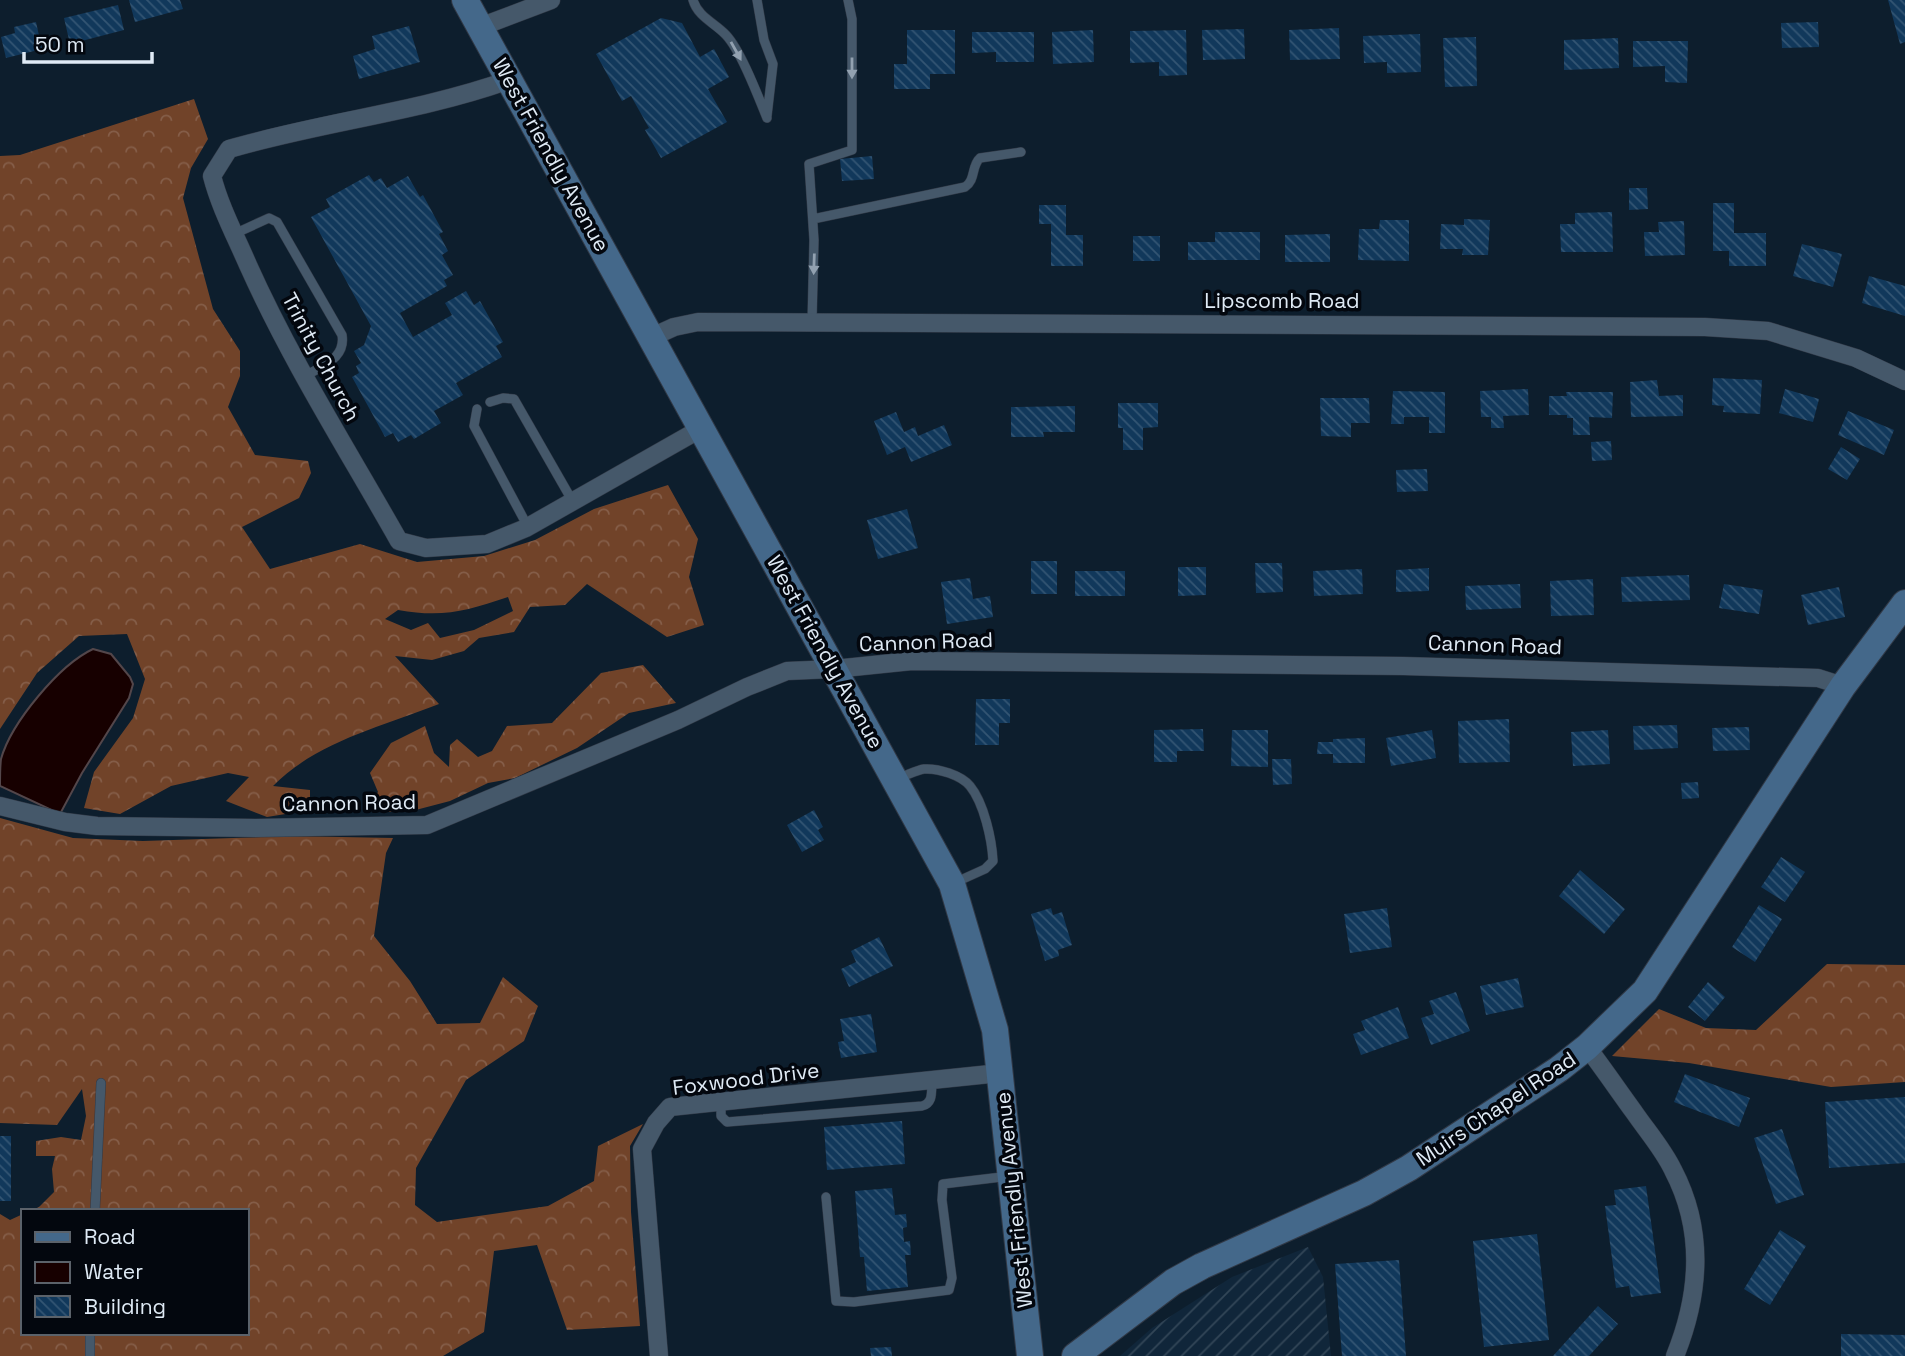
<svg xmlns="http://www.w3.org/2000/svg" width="1905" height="1356" font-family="'Space Grotesk',sans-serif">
<defs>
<pattern id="industrial-furrows" width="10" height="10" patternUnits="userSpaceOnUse" patternTransform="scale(1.75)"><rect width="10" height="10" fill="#10263a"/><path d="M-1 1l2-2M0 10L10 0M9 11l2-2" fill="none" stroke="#324657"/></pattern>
<pattern id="forest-crowns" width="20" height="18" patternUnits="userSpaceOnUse" patternTransform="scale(1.75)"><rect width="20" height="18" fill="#714329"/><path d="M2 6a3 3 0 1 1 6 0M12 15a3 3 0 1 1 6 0" fill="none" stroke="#855e49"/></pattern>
<pattern id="building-back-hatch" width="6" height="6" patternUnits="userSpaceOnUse" patternTransform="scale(1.75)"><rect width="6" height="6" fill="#11385b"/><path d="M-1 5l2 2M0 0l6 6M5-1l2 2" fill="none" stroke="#335573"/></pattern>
</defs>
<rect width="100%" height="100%" fill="#0d1e2d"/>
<path fill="url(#industrial-furrows)" d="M1308,1247l15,30 8,79h-211l32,-28 80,-51z"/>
<path fill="url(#forest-crowns)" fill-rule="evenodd" d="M194,99l14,40 -17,29 -8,30 30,111 27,42v25l-12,31 27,48 53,6 3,12 -12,25 -57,29 28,42 90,-25 57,18 67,-6 51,-16 59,-31 74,-24 30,54 -9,38 15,48 -37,12 -80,-53 -22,21 -35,2 -16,25 -35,6 -15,13 -32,9 -37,-4 44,48c-56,22 -123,38 -166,82l37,4v20l-43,7 -41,-16 23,-24 -21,-4 -57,13 -51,28 -36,-6 10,-36 39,-54 12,-39 -18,-45 -48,2 -42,37 -37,56v-573l20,-1zM508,597l5,14 -39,19 -34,8 -12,-15 -17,7 -26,-11 13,-9c45,8 68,1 110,-13z
M643,665l33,38 -47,10 -52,35 -62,30 -27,5 -38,18 -42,11 -43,-1 13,-19 -8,-19 21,-30 34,-17 9,27 15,14 1,-22 7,-6 21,18 14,-6 15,-25 45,-3 49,-50z
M0,818l73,20 70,3 147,-5 103,2 -7,15 -12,83 36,45 27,43 43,-1 23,-46 35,29 -14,35 -58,39 -50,88 -1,37 22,17 111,-16 46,-25 4,-35 45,-22 -13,22 1,66 9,114 -73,4 -30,-85 -43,6 -10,81 -41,24h-443v-142l10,6 13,-6v119h224v-122h-217l9,-4 15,-15 -2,-23 3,-13h-19v-15l25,-4 20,3 5,-24 -4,-27 -25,36 -57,-2z
M1827,964l78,1v117l-74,5 -142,-24 -77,-7 47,-47 47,19 50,2z"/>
<path fill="#170000" stroke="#53464a" stroke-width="2" d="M93,649l18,5 19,23 3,7 -4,14 -47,75 -22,41 -60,-28c0,-9 0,-19 1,-27 10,-36 58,-94 92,-110z"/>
<path fill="url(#building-back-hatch)" d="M129,0h51l3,9 -48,13z
M1888,0h17v42l-5,2z
M118,5l6,25 -54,14 -6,-26z
M661,18l21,5 18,34 14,-8 15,28 -21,12 19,33 -66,36 -16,-28 4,-2 -18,-32 -9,5 -26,-47z
M36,22l6,27 -36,9 -5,-21 14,-4 -1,-6z
M1818,22l1,25 -37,1 -1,-25z
M409,26l11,36 -61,17 -6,-23 22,-7 -3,-13z
M1339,28l1,31 -50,1 -1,-30z
M1244,29l1,30 -42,1 -1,-30z
M907,30h48v44h-25v15h-36v-25h13z
M1093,30l1,32 -41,2 -1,-32z
M1186,30l1,45 -28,1v-14l-29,1v-32z
M972,32h62v30h-38v-10l-24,1z
M1420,34l1,38 -34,1v-11l-23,1 -1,-27z
M1476,37l1,49 -32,1 -2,-49z
M1618,38l1,30 -55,2v-30z
M1633,41h55l-1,42 -22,-1v-16l-32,1z
M872,156l2,23 -32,2 -2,-22z
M369,175l5,7 7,-4 6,10 21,-12 12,21 3,-2 20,37 -4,2 9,17 -6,4 11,20 -9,5 3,6 -47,27 13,24 39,-22 -7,-12 21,-12 8,14 6,-4 23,41 -7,4 6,11 -46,26 7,12 -29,16 7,12 -27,16 -3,-4 -13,7 -5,-9 -8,4 -33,-60 7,-4 -3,-7 5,-3 -7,-12 10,-6 7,-19 -60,-109 19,-10 -4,-8z
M1629,188h18l1,21 -19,1z
M1713,203h21v30h32v33h-37v-15h-16z
M1039,205h27v30h17v31h-32v-42h-12z
M1612,212l1,40h-52l-1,-28h15v-11z
M1464,219l26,1 -2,35h-26l1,-6h-23l1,-25 23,1z
M1380,220h29v41l-51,-1 1,-31h20z
M1684,221l1,34 -40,1 -1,-24h15l-1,-10z
M1215,232h45v28h-72v-18h27z
M1330,234v28h-45v-27z
M1133,236h27v25h-27z
M1802,244l40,10 -9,33 -40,-11z
M1869,276l36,10v30l-43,-13z
M1713,378l49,2 -2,34 -37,-2 1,-6 -12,-1z
M1657,380l2,16 24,-1v21l-52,1 -1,-35z
M1528,389l1,26 -26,1 1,12h-13v-11h-10l-1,-26z
M1785,389l34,10 -6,23 -34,-9z
M1393,391l52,1v41h-16v-16h-25v7h-13z
M1566,392h47l-1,26 -23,-1 1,18h-17v-17h-6v-3h-18v-19h18z
M1320,398h49l1,25h-19v14l-30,-1z
M1118,403h40v24l-15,1v22h-20v-22h-5z
M1075,406v26h-32l1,5h-33v-30z
M1848,411l46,19 -10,25 -46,-20z
M896,412l8,20 11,-5 3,9 26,-11 8,20 -41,17 -6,-15 -18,8 -13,-34z
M1611,441l1,19 -20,1 -1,-19z
M1841,447l19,12 -13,21 -19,-11z
M1427,469l1,22 -31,1 -1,-22z
M907,509l11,39 -40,11 -11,-39z
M1031,561h26v33h-26z
M1255,563h27l1,29 -27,1z
M1178,567h28v28l-28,1z
M1429,568v23l-33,1v-22z
M1362,569l1,25 -49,2 -1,-25z
M1075,571h50v25h-50z
M1689,575l1,25 -68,2 -1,-25z
M970,578l3,21 17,-3 3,21 -46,7 -6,-42z
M1593,579l1,36 -43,1 -1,-35z
M1520,584l1,24 -55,2 -1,-24z
M1724,584l39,6 -4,24 -40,-6z
M1839,587l6,30 -37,8 -7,-30z
M976,699h34v24h-11v22h-24z
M1509,719l1,43 -51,1 -1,-42z
M1677,725l1,23 -44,2 -1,-24z
M1749,727l1,23 -37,1 -1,-23z
M1203,729l1,22h-27v11h-23v-32z
M1232,730h36v37l-37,-1z
M1432,730l4,28 -45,8 -5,-28z
M1608,730l2,34 -37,2 -2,-34z
M1365,738v25h-32v-9h-16l1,-12h15v-3z
M1272,759h19l1,25 -19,1z
M1698,782l1,16 -17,1 -1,-16z
M814,810l9,17 -5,3 6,10 -22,12 -15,-27z
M1781,857l24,15 -20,30 -24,-15z
M1580,870l45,39 -21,25 -45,-38z
M1759,905l23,14 -27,43 -23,-15z
M1051,908l2,7 9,-3 10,33 -14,5 1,6 -14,5 -14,-47z
M1387,908l5,39 -42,6 -6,-39z
M879,937l14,29 -44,21 -8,-18 15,-7 -5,-11z
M1518,978l6,29 -38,8 -6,-29z
M1708,982l17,15 -20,24 -17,-14z
M1456,992l14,39 -39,14 -10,-27 13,-4 -5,-13z
M1398,1007l11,31 -48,17 -8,-21 12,-4 -4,-9z
M871,1014l6,38 -36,6 -3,-16 6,-1 -4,-22z
M1685,1074l65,24 -11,29 -65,-25z
M1905,1097v66l-76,5 -4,-66z
M902,1121l3,43 -78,6 -3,-43z
M1782,1129l22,66 -28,9 -22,-66z
M0,1136h11v65h-11z
M1646,1186l15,107 -30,4 -2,-11 -13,2 -11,-82 11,-1 -2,-15z
M892,1188l3,27 11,-1 1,13 -4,1 1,14 6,-1 1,14h-6l3,32 -41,4 -3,-34h-4l-5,-66z
M1780,1230l26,16 -36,59 -26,-16z
M1537,1234l12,106 -65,7 -11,-106z
M1399,1260l7,96h-64l-7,-92z
M1598,1306l20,18 -29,32h-36z
M1841,1334l64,1v21h-64z
M891,1347l1,9h-21l-1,-8z"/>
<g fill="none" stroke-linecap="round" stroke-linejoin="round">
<defs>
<path id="lane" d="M693,0c5,17 22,23 33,35 15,16 32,61 41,83
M757,0l7,40 9,24 -6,52
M813,219l152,-32c11,-7 6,-21 15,-29l41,-6
M234,234l35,-16 8,4 65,113c4,24 -20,30 -38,42
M812,322l2,-82 -5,-76 43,-14v-131l-4,-19
M490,402l13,-4 11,1 59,103
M477,409l-3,17 54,101
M898,778c8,-2 18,-8 26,-9 14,-1 37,6 46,17 14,17 22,54 23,75l-8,8 -31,14
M721,1102v14l6,6 195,-16c12,-3 9,-15 10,-26
M826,1197l10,104 18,1 95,-12 3,-12 -10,-78 1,-16 67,-8
M95,1211l6,-128
M90,1356v-23"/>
<path id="street" d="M480,27l71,-27
M509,80c-90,32 -188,42 -280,69l-17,27c8,31 23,59 36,89 43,96 99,184 151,276l27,7 61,-4 39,-16 176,-100
M652,337l22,-10 24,-5 1007,5 63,4 88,27 49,23
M0,806l65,16 32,4 159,2 171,-3 251,-105 69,-33 40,-16 47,-2 78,-8 491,5 415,12 25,8
M1587,1047c16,21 31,43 47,65 13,19 29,37 39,58 32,61 27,124 2,186
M659,1356l-17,-207 14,-26 14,-16 330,-34"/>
<path id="secondary" d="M465,0l487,884 43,146 35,326
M1075,1356l98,-74 29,-16 162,-73 45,-25 150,-99 28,-22 58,-56 198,-305 62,-83"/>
</defs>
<use href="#lane" stroke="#313946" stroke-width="10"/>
<use href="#street" stroke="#313946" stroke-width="19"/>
<use href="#secondary" stroke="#313946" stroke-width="28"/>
<use href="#lane" stroke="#45586a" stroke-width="9"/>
<use href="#street" stroke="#45586a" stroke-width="18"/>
<use href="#secondary" stroke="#44688a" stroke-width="26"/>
</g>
<defs><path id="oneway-solid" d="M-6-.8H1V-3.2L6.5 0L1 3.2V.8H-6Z" transform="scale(1.75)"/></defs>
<g fill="#92a1b0">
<use href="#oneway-solid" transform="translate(736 51) rotate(61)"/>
<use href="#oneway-solid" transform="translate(852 68) rotate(90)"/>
<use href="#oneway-solid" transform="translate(814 264) rotate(92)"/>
</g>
<g text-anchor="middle" stroke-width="7" stroke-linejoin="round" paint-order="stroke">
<g font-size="21" fill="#dfeaf5" stroke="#03070e">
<text transform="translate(551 155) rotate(61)" y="7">West Friendly Avenue</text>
<text x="1282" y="308">Lipscomb Road</text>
<text transform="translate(321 357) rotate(62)" y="7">Trinity Church</text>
<text transform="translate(926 642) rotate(-2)" y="7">Cannon Road</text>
<text transform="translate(1495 645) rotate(2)" y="7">Cannon Road</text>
<text transform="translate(825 652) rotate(61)" y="7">West Friendly Avenue</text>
<text transform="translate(349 803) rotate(-1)" y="7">Cannon Road</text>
<text transform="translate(746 1079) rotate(-7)" y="7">Foxwood Drive</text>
<text transform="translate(1496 1109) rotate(-34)" y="7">Muirs Chapel Road</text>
<text transform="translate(1014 1200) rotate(-96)" y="7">West Friendly Avenue</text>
</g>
</g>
<rect x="21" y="1209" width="228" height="126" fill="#03070e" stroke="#5b626a" stroke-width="2"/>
<rect x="35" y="1232" width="35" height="10" fill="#44688a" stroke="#5b626a" stroke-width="2"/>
<text x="84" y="1244" font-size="21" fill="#dfeaf5">Road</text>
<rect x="35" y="1262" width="35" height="21" fill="#170000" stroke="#5b626a" stroke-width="2"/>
<text x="84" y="1279" font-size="21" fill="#dfeaf5">Water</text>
<rect x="35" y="1296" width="35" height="21" fill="url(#building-back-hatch)" stroke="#5b626a" stroke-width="2"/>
<text x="84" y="1314" font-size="21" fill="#dfeaf5">Building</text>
<path d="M24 52v10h128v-10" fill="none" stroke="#dfeaf5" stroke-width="3.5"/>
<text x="35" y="52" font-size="21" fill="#dfeaf5" stroke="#03070e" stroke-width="5" paint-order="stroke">50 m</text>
</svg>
